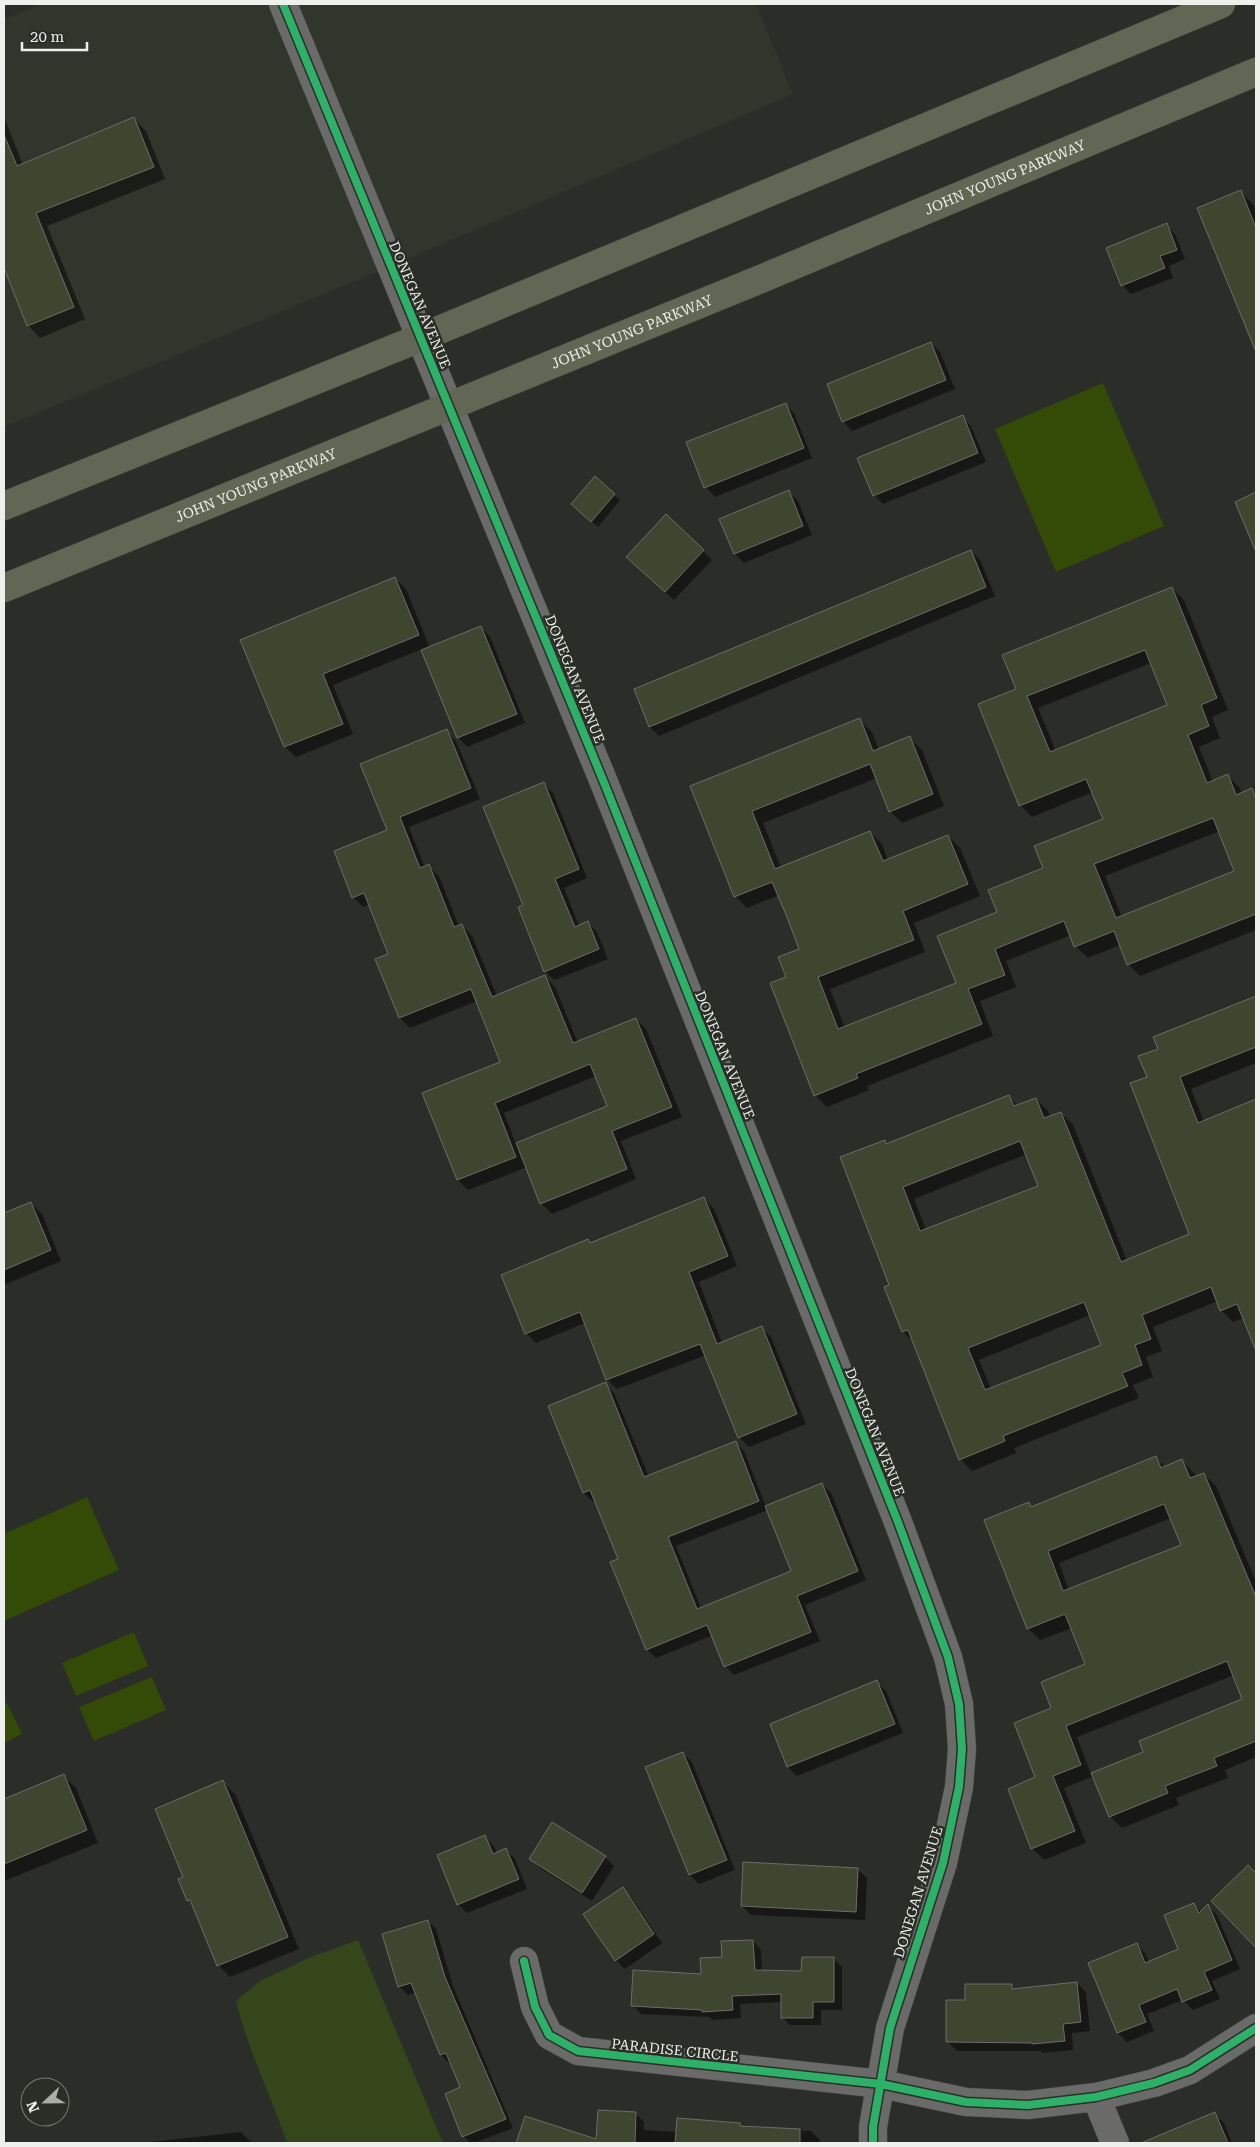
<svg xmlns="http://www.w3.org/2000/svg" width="1260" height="2147" font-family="'Roboto Serif',serif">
<rect width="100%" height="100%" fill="#2b2d28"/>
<path fill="#30362b" d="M41,4h229l109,267 -375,156v-408z
M297,4h459l37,90 -391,167z"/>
<path fill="#344a07" d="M1103,383l61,143 -108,46 -61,-143z
M87,1497l32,73 -115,51v-87z
M134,1632l14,34 -72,30 -14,-33z
M152,1677l14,33 -72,31 -15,-34z
M7,1703l15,31 -18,9v-39z"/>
<path fill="#35471a" d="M358,1940l85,203h-156c-16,-48 -39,-93 -51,-142l24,-20 51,-24z"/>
<path fill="#0007" fill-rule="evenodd" d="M4,117l19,48 110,-47 13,13 19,48 -118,47 38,93 -45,19 -12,-13 -21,-51 -3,1z
M1241,192l12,12 3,8v130l-6,-7z
M1166,225l9,9 10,25 -16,7 4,12 -42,16 -9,-9z
M931,343l9,9 15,37 -103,42 -9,-10z
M785,404l9,9 18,45 -97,39 -9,-10 -18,-44z
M962,417l9,9 15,36 -103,42 -9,-9z
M789,492l9,9 14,34 -68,28 -9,-9 -14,-35z
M614,495l6,5 -22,27 -20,-17z
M703,551l9,9 -38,40 -37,-34z
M971,551l9,9 15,36 -336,140 -9,-9 -15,-37z
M395,578l11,11 24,59 51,-21 9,10 35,86 -58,24 -9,-10 -36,-88 -89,36 20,49 -57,23 -11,-10 -43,-107z
M1172,588l12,12 44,110 -16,7 8,21 -21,9 14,35 15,-6 12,12 2,6 10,-4 4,4v136l-116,46 -12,-12 -8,-19 -32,13 -13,-12 -4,-11 -65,26 10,26 -36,14 13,35 -126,50 2,4 -42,17 -12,-12 -28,-117 14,-28 -22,-55 -32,13 -12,-12 -43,-109 168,-67 12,12 7,18 31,-12 12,12 22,56 -42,17 -12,-12 -13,-33 -114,45 18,45 89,-36 12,12 6,16 60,-24 12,12 20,48 -66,27 11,29 -95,37 15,39 112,-45 41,-70 47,-44 59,-50 -11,-27 -61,25 -12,-12 -2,-115zM1151,663l17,43 -112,45 -18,-43zM1220,831l16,41 -114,45 -17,-41z
M446,731l10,10 24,58 -71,28 16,41 4,-2 10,10 20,51 3,-2 10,11 25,60 48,-19 10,10 23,56 58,-24 10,10 36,88 -61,24 15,38 -84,35 -11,-11 -14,-36 -59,23 -10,-10 -34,-87 78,-30 -25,-62 -67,27 -10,-10 -24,-58 14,-5 -20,-51 -7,3 -10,-10 35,-66zM596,1076l12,31 -92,37 -12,-31z
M544,784l9,9 34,85 -23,10 15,38 9,-3 9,9 11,27 -54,21 -9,-9 -20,-65z
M1256,998v65l-65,26 13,33 52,-21v143l-1,1 1,88 -13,-15 -10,4 -12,-12 -3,-9 -65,26 9,24 -16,6 7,20 -20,8 6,13 -125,50 2,5 -44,18 -12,-12 -46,-117 -11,-10 -17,-45 5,-2 -7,-144 4,4 121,-48 9,9 18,-7 12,12 2,7 11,-5 12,12 54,136 64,-26 -43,-157 11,-29 -4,-11zM1027,1154l12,32 -113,44 -12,-31zM1090,1315l12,30 -111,44 -12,-29z
M704,1199l10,10 23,57 -38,16 23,61 39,-16 10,10 35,87 -57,23 -10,-10 -33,-82 -89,34 -10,-10 -22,-56 -49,20 -10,-10 62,-92 3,3z
M31,1203l11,11 19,47 -57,24v-71z
M605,1384l9,9 35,84 86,-35 9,9 22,56 56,-23 9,9 35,87 -61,25 15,36 -86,34 -9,-9 -12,-31 -57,23 -9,-9 -27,-89 -24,-59 -3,1 -9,-9 -35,-86zM768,1510l25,62 -92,36 -25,-62z
M1156,1458l10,10 16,-7 12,12 2,4 8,-3 12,12 40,96v175l-31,13 3,8 -52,20 3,7 -57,23 -12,-12 -16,-40 -30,12 22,55 -42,17 -12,-12 5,-70 16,-69 33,-44 -14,-37 -32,12 -12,-12v-124l4,4zM1171,1518l11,27 -113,45 -10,-27zM1234,1675l10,25 -99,52 -54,22 -14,-37z
M877,1682l9,9 17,42 -106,43 -9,-9z
M683,1753l9,9 43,108 -36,14 -9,-9 -43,-107z
M64,1776l12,12 22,55 -94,38v-81z
M223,1782l12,12 64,155 -69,28 -12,-12 -24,-58 -6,-7 -4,-22z
M485,1837l9,9 3,7 9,-3 9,9 12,30 -60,24 -9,-9z
M605,1857l9,9 -22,35 -52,-33 -9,-9z
M1248,1867l8,8v71l-43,-45z
M857,1869l10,9 -2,42 -114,-5 -9,-9z
M622,1888l9,9 31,46 -37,26 -9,-9z
M1194,1904l8,8 6,-6 9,9 23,54 -28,12 8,18 -27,11 -10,-10 -36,14 7,17 -27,11 -9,-9 -28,-70 47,-18 9,9 3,8 31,-13z
M428,1921l8,8 17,57 60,142 -39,15h-3l-8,-7 -1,-48 -11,-26 -2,1 -8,-8 -25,-63 -8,3 -9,-9z
M753,1941l8,9 1,21 41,1 31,-13 8,8v43h-21v15h-31l-8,-8v-15l-42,2 1,14 -29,2 -2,-3 -69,-3 -8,-9 69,-30 21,-16z
M1077,1983l9,9 4,39 -18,2 1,17 -31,3 -1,-2h-84l-9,-9 18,-41 46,-15 3,3z
M635,2113l9,9v8l34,2 62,-8 2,3 69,4 9,9v3h-302l8,-26 71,23z
M1214,2114l10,9 8,20h-61l-4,-9z
M241,2132l11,11h-111z"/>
<path fill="#3e4630" stroke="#6c6d69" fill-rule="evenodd" d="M134,117l20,50 -118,46 38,94 -47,19 -23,-58v-133l13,31z
M1241,190l15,38v124l-59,-144z
M1167,223l10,27 -17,6 5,12 -44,18 -15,-38z
M931,342l15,38 -104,42 -15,-38z
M786,403l18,45 -100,40 -18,-46z
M963,415l15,38 -105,43 -16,-38z
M595,476l20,18 -24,28 -20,-18z
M789,490l14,36 -69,28 -15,-35z
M1256,492v60l-21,-50z
M666,514l38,36 -39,42 -39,-35z
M971,550l15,37 -337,140 -15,-38z
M395,577l24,58 -96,39 20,50 -59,23 -44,-107z
M1172,587l45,111 -16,7 8,21 -21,9 19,48 21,-9 8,21 16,-7 4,11v115l-129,51 -13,-34 -40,16 -10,-26 -69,28 10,26 -37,14 14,35 -126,50 2,4 -44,18 -44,-113 16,-6 -8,-20 21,-8 -12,-32 -15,-35 -38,15 -44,-111 170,-68 13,33 37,-15 23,58 -44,18 -19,-48 -118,47 23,58 95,-38 13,30 65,-26 20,49 -65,27 11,29 -96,37 20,52 118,-46 -19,-47 60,-24 -9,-22 55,-22 -9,-22 69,-27 -17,-40 -67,27 -41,-102 38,-15 -14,-34zM1145,650l22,55 -117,47 -23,-56zM1213,818l21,53 -118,47 -22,-54z
M481,626l36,88 -60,24 -36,-88z
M447,729l24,59 -71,29 20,51 9,-4 25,63 8,-3 30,73 53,-22 28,68 63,-25 36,89 -60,24 15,38 -87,35 -24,-61 91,-37 -17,-42 -95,39 21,54 -59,23 -35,-87 78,-31 -29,-73 -72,29 -24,-59 13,-5 -24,-61 -12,5 -18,-47 53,-21 -27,-66z
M544,782l35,87 -24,10 20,48 13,-6 11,28 -55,23 -26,-65 5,-2 -40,-98z
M1256,996v51l-76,30 18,46 58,-24v252l-19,-47 -17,7 -9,-24 -69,28 9,24 -16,6 7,20 -20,8 6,13 -125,50 2,5 -46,19 -51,-130 -6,2 -18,-45 5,-2 -49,-128 45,-17 1,4 123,-49 5,11 22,-8 8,20 17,-6 60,150 68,-28 -59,-151 17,-6 -9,-21 20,-7 -5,-12zM1020,1141l18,45 -118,45 -17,-44zM1084,1302l17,43 -116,45 -17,-42z
M704,1197l24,59 -39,16 28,72 45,-18 35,88 -59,24 -38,-94 -94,36 -26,-68 -55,22 -24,-59 87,-36 2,4z
M31,1202l20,48 -47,20v-57z
M606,1382l38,95 92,-36 23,60 -91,36 29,72 94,-38 -26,-65 57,-23 36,88 -61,25 14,36 -87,35 -17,-42 -61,25 -36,-88 8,-3 -28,-69 -7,3 -35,-87z
M1156,1456l5,12 21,-9 8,19 14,-5 52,124v144l-42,17 3,8 -52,20 3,7 -59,24 -18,-44 52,-21 -4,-11 103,-42 -15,-38 -161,65 15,39 -28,11 22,55 -44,18 -23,-60 27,-12 -21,-54 37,-15 -10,-26 44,-18 -20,-50 -38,15 -43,-109 45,-18 2,5zM1164,1504l17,41 -118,46 -15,-40z
M877,1680l18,44 -108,43 -17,-43z
M683,1752l44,108 -38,15 -44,-108z
M64,1774l23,56 -83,34v-65z
M223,1780l65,157 -71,29 -27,-66 -3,1 -9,-22 5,-2 -28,-68z
M552,1822l54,34 -24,37 -53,-34z
M485,1835l8,19 13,-6 13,31 -62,26 -20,-50z
M743,1862l115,6 -2,44 -115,-6z
M1248,1865l8,8v75l-45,-47z
M623,1887l31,47 -39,27 -32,-47z
M1194,1903l5,10 9,-9 24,56 -28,12 8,18 -30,12 -5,-13 -38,16 7,17 -29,11 -29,-70 49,-20 8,20 33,-14 -14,-34z
M428,1920l17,57 61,142 -44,18 -17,-43 15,-7 -14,-34 -6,2 -29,-72 -13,4 -16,-53z
M753,1940l2,30 46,1 1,-14h32v45h-21v16h-32v-24l-49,2 1,14 -31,2v-2l-71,-4 2,-36 68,4 -1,-16 22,-1 -1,-16z
M1077,1982l4,40 -18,2 2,17 -33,3v-1l-86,-1v-42h19v-16h47v5z
M598,2110l38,2 -1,31h-119l9,-27 71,23z
M1215,2112l13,31h-87z
M677,2118l63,5v3l60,3v14h-125z"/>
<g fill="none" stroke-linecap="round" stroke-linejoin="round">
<defs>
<path id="minor" d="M283,4l322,781 293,737 50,135 11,47 3,45 -3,38 -16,76 -53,165 -17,99v16
M524,1961l11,46 14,28 29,16 303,33 85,18 62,3 68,-8 58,-14 36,-13 66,-42
M1096,2097l19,46"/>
<g id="highway">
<path d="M4,506l416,-168 801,-334"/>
<path id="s1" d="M4,588l752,-307 500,-209"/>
</g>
</defs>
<use href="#minor" stroke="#484946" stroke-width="29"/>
<use href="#highway" stroke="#484946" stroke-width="29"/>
<use href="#minor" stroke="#6a6b69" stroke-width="28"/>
<use href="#highway" stroke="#616754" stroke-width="28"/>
<defs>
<path id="cycleway" d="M283,4l322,781 293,737 50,135 11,47 3,45 -3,38 -16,76 -53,165 -17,99v16
M524,1961l11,46 14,28 29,16 303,33 85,18 62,3 68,-8 58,-14 36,-13 66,-42"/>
</defs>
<use href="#cycleway" stroke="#2b2e27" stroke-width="11"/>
<use href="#cycleway" stroke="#2db169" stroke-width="8"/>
</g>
<g text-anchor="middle" stroke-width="5" stroke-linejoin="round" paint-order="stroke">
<g font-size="14" fill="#eef0ec" stroke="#2b2e27">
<text dy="5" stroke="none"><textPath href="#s1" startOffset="1082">JOHN YOUNG PARKWAY</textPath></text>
<text transform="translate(420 305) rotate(67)" y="5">DONEGAN AVENUE</text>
<text dy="5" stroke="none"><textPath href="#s1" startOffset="678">JOHN YOUNG PARKWAY</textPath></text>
<text dy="5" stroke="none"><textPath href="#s1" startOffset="272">JOHN YOUNG PARKWAY</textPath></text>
<text transform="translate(575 679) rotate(68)" y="5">DONEGAN AVENUE</text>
<text transform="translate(725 1055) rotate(68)" y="5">DONEGAN AVENUE</text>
<text transform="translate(875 1432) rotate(68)" y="5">DONEGAN AVENUE</text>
<text transform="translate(918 1892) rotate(-73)" y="5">DONEGAN AVENUE</text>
<text transform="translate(675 2050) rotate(6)" y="5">PARADISE CIRCLE</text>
</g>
</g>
<rect width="1260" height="2147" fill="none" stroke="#eef0ec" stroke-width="10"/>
<g transform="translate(45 2102) rotate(248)"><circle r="24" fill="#2b2e27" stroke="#797c76"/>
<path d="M0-4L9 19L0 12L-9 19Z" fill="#aaaca7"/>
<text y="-8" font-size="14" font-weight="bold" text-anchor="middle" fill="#eef0ec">N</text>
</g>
<path d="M22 42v8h65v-8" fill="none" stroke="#eef0ec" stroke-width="2.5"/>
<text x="30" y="42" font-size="15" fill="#eef0ec" stroke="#2b2e27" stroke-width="4" paint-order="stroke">20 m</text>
</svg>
